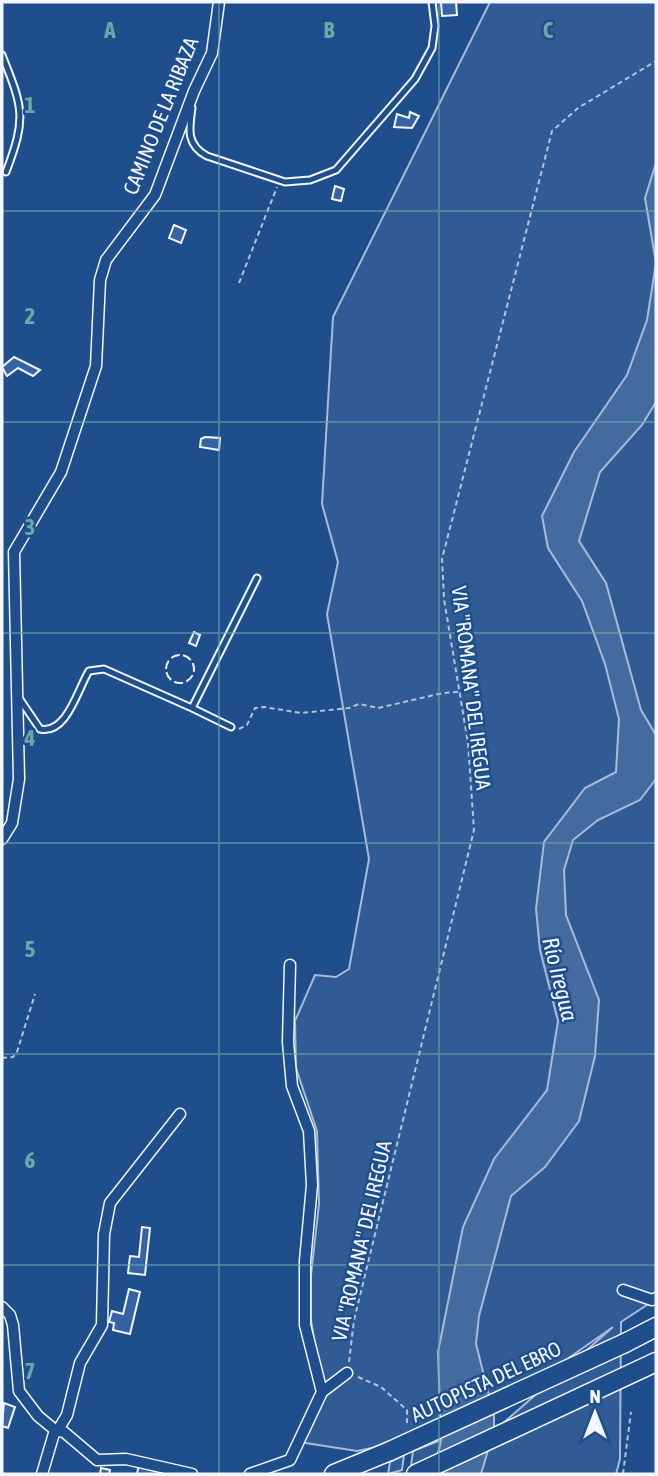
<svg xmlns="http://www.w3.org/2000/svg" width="658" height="1476" font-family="'Asap Condensed',sans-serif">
<rect width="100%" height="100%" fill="#1f4e8c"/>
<path fill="#305b95" stroke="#a8bbd7" stroke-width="2" d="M490,2h166v1297l-35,23 -1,137 -4,15h-171l168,-147 -146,102 -110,22 -58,-9 24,-43 -12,-79v-45l8,-71 -2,-73 -21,-63 -1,-47 20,-46 21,2 13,-8 20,-110 -42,-245 11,-52 -16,-58 11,-187z
M441,1440l-3,14 -27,12 2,-15z
M404,1455l-2,15 -14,4 2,-12z"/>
<path fill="#446ba0" stroke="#a8bbd7" stroke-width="2" d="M656,163v239l-14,23 -42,47 -21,69 27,42 35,127 15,25v44l-16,21 -42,20 -25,20 -9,30 2,45 33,85 -4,56 -16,65 -34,46 -34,29 -14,53 -18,67 -3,28 18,71v15l-13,44h-55l12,-19 3,-15 -3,-88 25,-125 31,-68 53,-69 11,-69 -18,-71 -4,-41 8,-67 41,-54 31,-16 3,-53 -14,-55 -23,-63 -34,-53 -6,-32 32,-64 53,-77 20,-55 9,-57 -11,-65z"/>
<path fill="#3563a3" stroke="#f2f6ff" stroke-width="2" d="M441,2h15l1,13 -15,1z
M410,112l9,4 -7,12 -18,-1 3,-13 12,4z
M335,186l9,3 -3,12 -9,-2z
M174,225l12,5 -5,13 -12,-5z
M14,357l26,13 -7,6 -15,-8 -11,8 -5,-9z
M205,437l15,1 -1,12 -19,-3 1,-8z
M194,632l6,3 -4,11 -7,-3z
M142,1227l8,1 -5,47 -17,-2 2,-17 9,1z
M129,1289l11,3 -10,42 -17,-4 1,-7 -5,-1 3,-11 11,3z
M4,1403l11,4 -7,21 -6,-2z
M139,1464l22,4 -1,6h-23z
M101,1468l9,2 -1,4h-9z"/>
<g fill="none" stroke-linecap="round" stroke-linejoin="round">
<defs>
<path id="service" d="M2,55c21,53 25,62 4,117
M192,108c-3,21 -6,37 15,48l78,26 25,-2 26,-10 79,-91 17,-31 3,-22 -3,-24
M19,698l21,31c27,6 38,-41 49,-58l15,-2 88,39 65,-130
M192,708l39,19"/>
<path id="minor" d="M2,839l10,-16 7,-44 -5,-227 47,-80 35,-106 4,-86 6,-20 49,-65 39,-104 18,-38 7,-51
M290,965l-2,77 4,44 17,45 3,54 -7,76v64l17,67
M623,1290l29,10 4,-2
M2,1307l8,8 3,10 6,66 19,25 17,14 9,2 33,28 29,-1 66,15
M58,1430l9,-15 13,-52 22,-38 2,-91 6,-31 70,-89
M42,1474l13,-44
M250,1474l40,-14 32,-68 25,-19"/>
<path id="motorway" d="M625,1343l31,-16
M334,1474l56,-23
M416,1474l240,-112"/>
</defs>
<use href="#service" stroke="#f2f6ff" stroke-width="9"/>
<use href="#minor" stroke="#f2f6ff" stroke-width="13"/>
<use href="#motorway" stroke="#f2f6ff" stroke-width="21"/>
<path stroke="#b3c4dc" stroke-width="2" stroke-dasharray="5 3.5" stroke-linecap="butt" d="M239,283l38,-96
M239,729l8,-4 8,-17 9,-1 37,6 48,-5 10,-4 19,4 65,-15 15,-1
M2,1058l11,-1 4,-5 18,-58
M349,1362l5,-42 120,-490 -6,-87 -24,-144 -2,-40 110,-428 26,-23 78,-47
M358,1377l23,10 26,23v13
M623,1474l8,-62"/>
<use href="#service" stroke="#1f4e8c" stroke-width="5"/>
<use href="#minor" stroke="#1f4e8c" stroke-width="10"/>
<use href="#motorway" stroke="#1f4e8c" stroke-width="18"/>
<defs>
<path id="motorway-bridge" d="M390,1451l235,-108"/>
</defs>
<use href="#motorway-bridge" stroke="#f2f6ff" stroke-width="21" stroke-linecap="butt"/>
<use href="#motorway-bridge" stroke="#1f4e8c" stroke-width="18"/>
<path stroke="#f2f6ff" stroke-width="2" stroke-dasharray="9 3.5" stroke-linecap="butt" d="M166 669a14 14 0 1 1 28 0a14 14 0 1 1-28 0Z"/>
</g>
<path fill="none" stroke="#6aa9a8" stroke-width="2" stroke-opacity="0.55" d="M219,2v1472M439,2v1472M2,211h654M2,422h654M2,633h654M2,843h654M2,1054h654M2,1265h654"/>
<g text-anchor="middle" stroke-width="5" stroke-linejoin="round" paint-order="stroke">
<g font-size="21" fill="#f2f6ff" stroke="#1f4e8c">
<text transform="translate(161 116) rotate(-68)" y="7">CAMINO DE LA RIBAZA</text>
<text transform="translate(471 688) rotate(83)" y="7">VIA "ROMANA" DEL IREGUA</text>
<text transform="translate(362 1241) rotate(-77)" y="7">VIA "ROMANA" DEL IREGUA</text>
<text transform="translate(486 1382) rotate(-25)" y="7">AUTOPISTA DEL EBRO</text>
</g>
<g font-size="23" font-style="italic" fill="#f2f6ff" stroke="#1f4e8c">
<text transform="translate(560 979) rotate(76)" y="8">Río Iregua</text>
</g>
</g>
<g font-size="23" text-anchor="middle" font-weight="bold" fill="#6aa9a8" stroke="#1f4e8c" stroke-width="5" stroke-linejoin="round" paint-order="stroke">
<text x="110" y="38">A</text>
<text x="329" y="38">B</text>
<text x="548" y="38">C</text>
<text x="30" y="113">1</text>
<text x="30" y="324">2</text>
<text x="30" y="535">3</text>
<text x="30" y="746">4</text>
<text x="30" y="957">5</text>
<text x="30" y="1168">6</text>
<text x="30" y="1379">7</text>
</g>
<rect width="658" height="1476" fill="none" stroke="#f2f6ff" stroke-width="7"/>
<g transform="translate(595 1413)" stroke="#1f4e8c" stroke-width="5" paint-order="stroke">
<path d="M0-5L12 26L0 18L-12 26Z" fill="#f2f6ff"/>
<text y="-10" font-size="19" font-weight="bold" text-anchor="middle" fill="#f2f6ff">N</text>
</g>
</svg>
